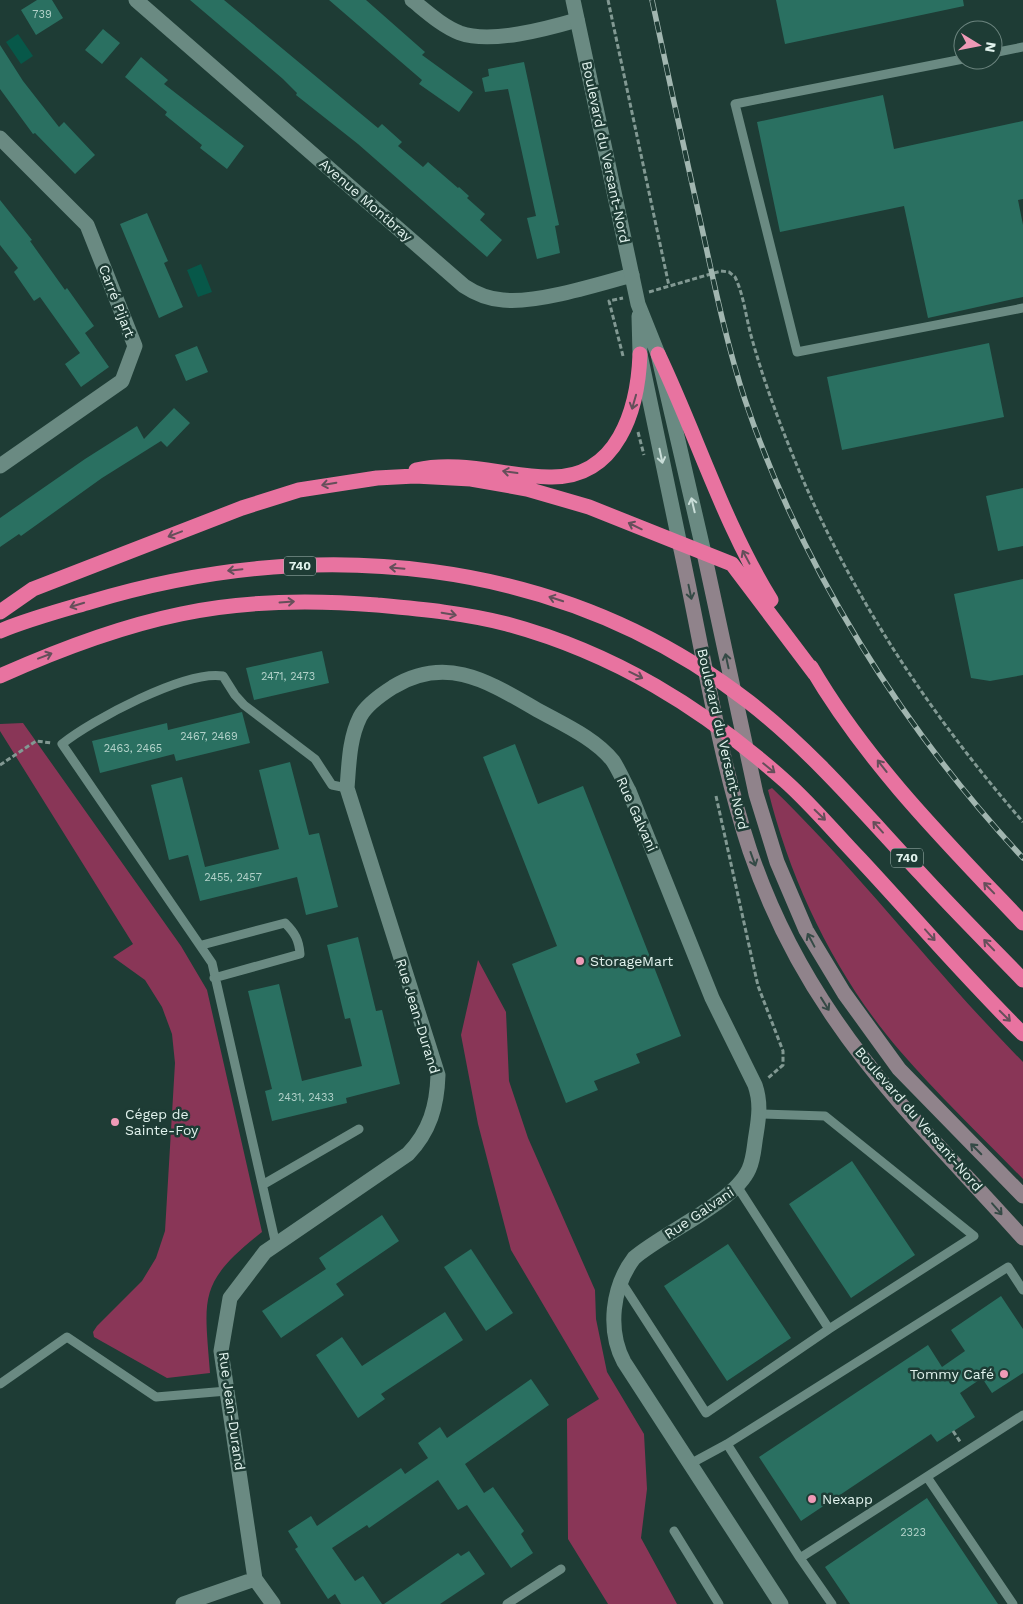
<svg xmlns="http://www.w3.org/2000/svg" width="1023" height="1604" font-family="'Work Sans',sans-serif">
<rect width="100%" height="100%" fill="#1e3c35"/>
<path fill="#893657" d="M23,723l158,223 26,44 55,242c-64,51 -58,63 -52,141l-43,5 -73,-41 -1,-5 4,-6 45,-45 14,-23 9,-27 10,-168 -3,-29 -10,-27 -17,-27 -32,-23 20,-13 -133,-213v-7z
M772,788c89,86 164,186 251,274v117c-41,-42 -84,-83 -123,-128 -63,-73 -109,-167 -132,-261z
M478,960l28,52 3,69 19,57 67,152 1,29 11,53 37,62 3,55 -6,49 36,66h-69l-40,-65 -1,-120 32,-20 -88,-149 -33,-126 -17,-89z"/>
<path fill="#075849" d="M18,34l15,22 -12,8 -15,-22z
M201,264l11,28 -14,5 -11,-27z"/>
<path fill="#2a7061" d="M37,0h15l11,18 -27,17 -15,-25z
M190,0h34l154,128 4,-4 20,18 -4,4 25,21 5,-5 30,26 1,-1 10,9 -2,2 18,16 -5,6 22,20 -15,17 -129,-113 -62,-49 1,-2 -14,-14z
M329,0h37l59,52 -3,3 51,37 -14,20 -40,-28 3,-4z
M776,0h187l1,6 -179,38z
M103,29l17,14 -18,21 -17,-14z
M0,45l23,36 36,46 5,-5 31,33 -20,19 -40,-41 -2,1 -33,-45z
M141,57l27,23 -4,4 80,62 -17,23 -27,-21 2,-3 -37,-30 2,-3 -42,-35z
M524,62l35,163 -4,1 5,27 -23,6 -10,-41 9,-2 -28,-127 -23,3 -3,-14 7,-2 -1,-7z
M883,95l11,54 129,-28v78l-5,1 5,25v72l-95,21 -24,-112 -124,26 -23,-110z
M0,200l32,40 -2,1 35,49 2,-2 27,38 -9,7 24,34 -28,20 -16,-23 15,-11 -40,-56 -6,4 -20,-29 4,-4 -18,-23z
M147,213l21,48 -4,2 19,44 -24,11 -39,-94z
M989,343l15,74 -162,33 -15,-73z
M197,346l11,26 -22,9 -11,-26z
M174,408l16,15 -23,24 -6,-6 -59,37 -81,58 -2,-2 -19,13v-29l85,-59 52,-33 7,13z
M1023,488v58l-25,5 -12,-55z
M1023,579v96l-33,6 -19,-3 -17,-84z
M322,651l7,32 -75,17 -8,-32z
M242,712l8,31 -74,18 -2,-7 -74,19 -8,-32 75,-18 1,7z
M515,744l23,60 45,-18 98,250 -45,18 4,9 -46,18 4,9 -32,13 -54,-139 45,-18 -74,-189z
M290,762l19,73 10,-2 19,74 -32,8 -9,-38 -97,24 -12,-46 -19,5 -18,-75 31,-8 23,90 74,-18 -20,-79z
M358,937l18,74 6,-1 18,74 -54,14 1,5 -75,18 -7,-30 7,-2 -24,-98 31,-7 23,97 60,-15 -12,-48 -5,1 -18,-74z
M852,1161l63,94 -64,43 -62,-94z
M382,1215l17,26 -63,43 8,11 -63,43 -19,-27 64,-42 -7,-11z
M728,1244l63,94 -64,43 -63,-95z
M471,1249l42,64 -27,18 -42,-64z
M1001,1296l22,33v44l-31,20 -10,-15 -22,15 15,24 -38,25 -6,-8 -130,87 -42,-64 169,-112 14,22 23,-16 -14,-21z
M445,1312l18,28 -82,54 4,5 -27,19 -42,-63 26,-18 20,29z
M531,1379l18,26 -84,59 19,29 9,-6 31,44 -3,3 12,19 -22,15 -44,-63 -9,5 -20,-30 -69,48 -2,-3 -35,23 23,33 8,-5 19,28h-41l-6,-10 -7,5 -33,-50 3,-2 -10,-16 23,-15 6,10 84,-58 4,6 23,-16 -10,-15 22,-16 7,11z
M927,1498l71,106h-148l-25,-37z
M469,1551l16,23 -45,30h-56l74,-51 3,3z"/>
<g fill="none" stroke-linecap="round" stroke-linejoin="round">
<path stroke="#829993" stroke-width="3" stroke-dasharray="5 2.5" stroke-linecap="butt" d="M608,0l61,286
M649,292l72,-21 8,1 6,5c9,18 11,42 17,62 10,36 23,72 37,107 55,139 137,264 234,376
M623,356l-14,-55 14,-3
M638,432l6,23
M0,765l36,-24 16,2
M716,796l42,190 25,65v14l-15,13
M953,1431l8,12"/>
<path stroke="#6a8a82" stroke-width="9" d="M993,53l30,-6
M963,59l-228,45 62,248 226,-44
M202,945l83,-22c10,10 14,17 15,31l-86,24
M264,1184l95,-55
M737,1186l92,143
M276,1245l-64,-282 -150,-219c30,-24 123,-74 161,-68l12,19 9,10 71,54 17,26 15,3
M622,1283l84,130 123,-84 145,-93 -149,-120 -65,-2
M0,1384l67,-47 89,60 71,-6
M727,1444l73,114
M690,1464l37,-20 281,-177 15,23
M927,1477l86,127
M674,1531l45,73
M507,1604l54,-35
M832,1604l-32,-46 223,-143"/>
<path stroke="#6a8a82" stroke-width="15" d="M136,0l328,286c12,8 24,13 39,14 32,4 97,-16 129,-25
M412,0c15,12 30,26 48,33 31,11 86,-4 117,-13
M0,138l87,87 48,121 -13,35 -122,85
M183,1604l72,-25
M273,1604l-18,-25 -34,-228 9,-53 35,-46 143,-98c22,-23 29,-48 30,-79l-91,-287c2,-23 2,-49 13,-71 6,-12 22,-23 33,-30 53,-32 94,-6 141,21 26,15 60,29 79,53 6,9 11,21 16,30l83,207 43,87c6,17 4,32 1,50 -2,11 -2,23 -7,34 -15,34 -85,63 -115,89 -22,29 -27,72 -10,104l157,242"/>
<path stroke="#6a8a82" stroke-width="15" d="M573,0l65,304 20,50 46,199
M639,316l1,38 40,191"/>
<path stroke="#90838b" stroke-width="15" d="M680,545c22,100 38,209 70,306 20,59 49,116 84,167 54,80 125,148 189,220
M704,553l52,241 21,68 29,68 38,63 55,76 124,127"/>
<path stroke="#e873a0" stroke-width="15" d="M658,354c39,82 65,168 113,246
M416,470c45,-10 88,6 133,7 69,2 89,-68 91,-123
M0,612l33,-23 209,-81 57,-18 78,-12 38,-2 56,3 56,10 62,18 143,57 83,110
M0,631c29,-12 59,-20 90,-29 224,-68 469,-47 659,100 64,50 116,112 172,172 33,36 68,71 102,106
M811,667c56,96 136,176 212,256
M0,676c58,-26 118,-49 181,-62 64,-14 131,-14 196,-9 43,4 88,8 130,19 107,29 196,84 278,157 27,24 50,52 75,78 54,58 106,119 163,175"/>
<defs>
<path id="rail" d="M652,0c16,75 32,149 49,224 13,59 25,118 44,176 56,167 158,329 278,458"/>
</defs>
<use href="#rail" stroke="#a1b6b0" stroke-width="5.5"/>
<use href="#rail" stroke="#1e3c35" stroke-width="4" stroke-dasharray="11" stroke-linecap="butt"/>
</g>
<defs><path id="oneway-shaft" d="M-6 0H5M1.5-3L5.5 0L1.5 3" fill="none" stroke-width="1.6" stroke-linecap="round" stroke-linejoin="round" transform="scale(1.25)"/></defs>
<g stroke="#654f5a">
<use href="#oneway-shaft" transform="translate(634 402) rotate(106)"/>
<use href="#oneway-shaft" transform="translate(510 472) rotate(-172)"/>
<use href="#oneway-shaft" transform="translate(329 484) rotate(170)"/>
<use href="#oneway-shaft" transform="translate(635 526) rotate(-154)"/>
<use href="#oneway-shaft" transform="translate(175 534) rotate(159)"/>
<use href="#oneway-shaft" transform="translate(746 557) rotate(-118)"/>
<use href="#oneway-shaft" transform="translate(397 568) rotate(-175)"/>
<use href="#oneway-shaft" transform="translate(235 570) rotate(174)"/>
<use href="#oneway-shaft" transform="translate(556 599) rotate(-162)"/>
<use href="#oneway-shaft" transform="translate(287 602) rotate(-4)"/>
<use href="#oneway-shaft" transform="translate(77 605) rotate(163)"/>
<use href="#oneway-shaft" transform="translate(449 614) rotate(10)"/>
<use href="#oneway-shaft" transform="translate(45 656) rotate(-21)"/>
<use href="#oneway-shaft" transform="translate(636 675) rotate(26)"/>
<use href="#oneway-shaft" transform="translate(882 766) rotate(-128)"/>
<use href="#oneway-shaft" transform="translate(769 768) rotate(39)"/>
<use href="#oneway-shaft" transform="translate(820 815) rotate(44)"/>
<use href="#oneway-shaft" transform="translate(878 827) rotate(-132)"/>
<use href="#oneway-shaft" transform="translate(989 888) rotate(-134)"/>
<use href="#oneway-shaft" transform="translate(930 935) rotate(48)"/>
<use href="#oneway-shaft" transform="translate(989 945) rotate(-134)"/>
<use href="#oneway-shaft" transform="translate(1005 1016) rotate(45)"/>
</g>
<g stroke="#c9ddd8">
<use href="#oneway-shaft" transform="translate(661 456) rotate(78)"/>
<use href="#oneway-shaft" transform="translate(693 505) rotate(-103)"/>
</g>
<g stroke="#354a46">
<use href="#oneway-shaft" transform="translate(690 592) rotate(78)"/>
<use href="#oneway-shaft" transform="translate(727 661) rotate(-102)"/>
<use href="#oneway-shaft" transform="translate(753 859) rotate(70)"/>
<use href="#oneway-shaft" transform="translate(811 940) rotate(-118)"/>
<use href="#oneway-shaft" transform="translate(825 1004) rotate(58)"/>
<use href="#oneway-shaft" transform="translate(976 1149) rotate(-135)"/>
<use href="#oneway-shaft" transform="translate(997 1209) rotate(49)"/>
</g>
<g fill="#ef9ab7" stroke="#1e3c35" stroke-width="2">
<circle cx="580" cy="961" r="5"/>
<circle cx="115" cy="1122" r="5"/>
<circle cx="1004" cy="1374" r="5"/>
<circle cx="812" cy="1499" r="5"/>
</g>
<g text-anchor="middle" stroke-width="5" stroke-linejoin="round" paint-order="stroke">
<g font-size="11" fill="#b3d2ca">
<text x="42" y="18">739</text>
<text x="288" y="680">2471, 2473</text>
<text x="209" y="740">2467, 2469</text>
<text x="133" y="752">2463, 2465</text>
<text x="233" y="881">2455, 2457</text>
<text x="306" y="1101">2431, 2433</text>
<text x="913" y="1536">2323</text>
</g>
<g fill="#1e3c35" stroke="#a6bbb6" stroke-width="1">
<rect x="284" y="556.5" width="32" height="19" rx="4"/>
<rect x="891" y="848.5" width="32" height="19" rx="4"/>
</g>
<g font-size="12" font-weight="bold" fill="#e1f2ed">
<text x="300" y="570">740</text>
<text x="907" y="862">740</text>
</g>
<g font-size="14" fill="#e1f2ed" stroke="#1e3c35">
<text transform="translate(606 152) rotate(78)" y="5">Boulevard du Versant-Nord</text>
<text transform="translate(366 200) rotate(41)" y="5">Avenue Montbray</text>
<text transform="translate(117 301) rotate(69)" y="5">Carré Pijart</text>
<text transform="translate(723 739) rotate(77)" y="5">Boulevard du Versant-Nord</text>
<text transform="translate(637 814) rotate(66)" y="5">Rue Galvani</text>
<text transform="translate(418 1016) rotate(73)" y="5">Rue Jean-Durand</text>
<text transform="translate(919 1119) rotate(49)" y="5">Boulevard du Versant-Nord</text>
<text transform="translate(699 1213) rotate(-34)" y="5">Rue Galvani</text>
<text transform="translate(232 1411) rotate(82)" y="5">Rue Jean-Durand</text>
</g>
<g font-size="14" fill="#e1f2ed" stroke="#1e3c35" text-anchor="start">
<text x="590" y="966">StorageMart</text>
<text x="125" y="1119">Cégep de<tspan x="125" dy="16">Sainte-Foy</tspan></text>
<text x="994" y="1379" text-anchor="end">Tommy Café</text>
<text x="822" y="1504">Nexapp</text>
</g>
</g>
<g transform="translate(978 45) rotate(100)"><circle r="24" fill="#1e3c35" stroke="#6c857f"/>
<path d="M0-4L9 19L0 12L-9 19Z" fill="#ef9ab7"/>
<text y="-8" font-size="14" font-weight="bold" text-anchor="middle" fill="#e1f2ed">N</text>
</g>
</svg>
